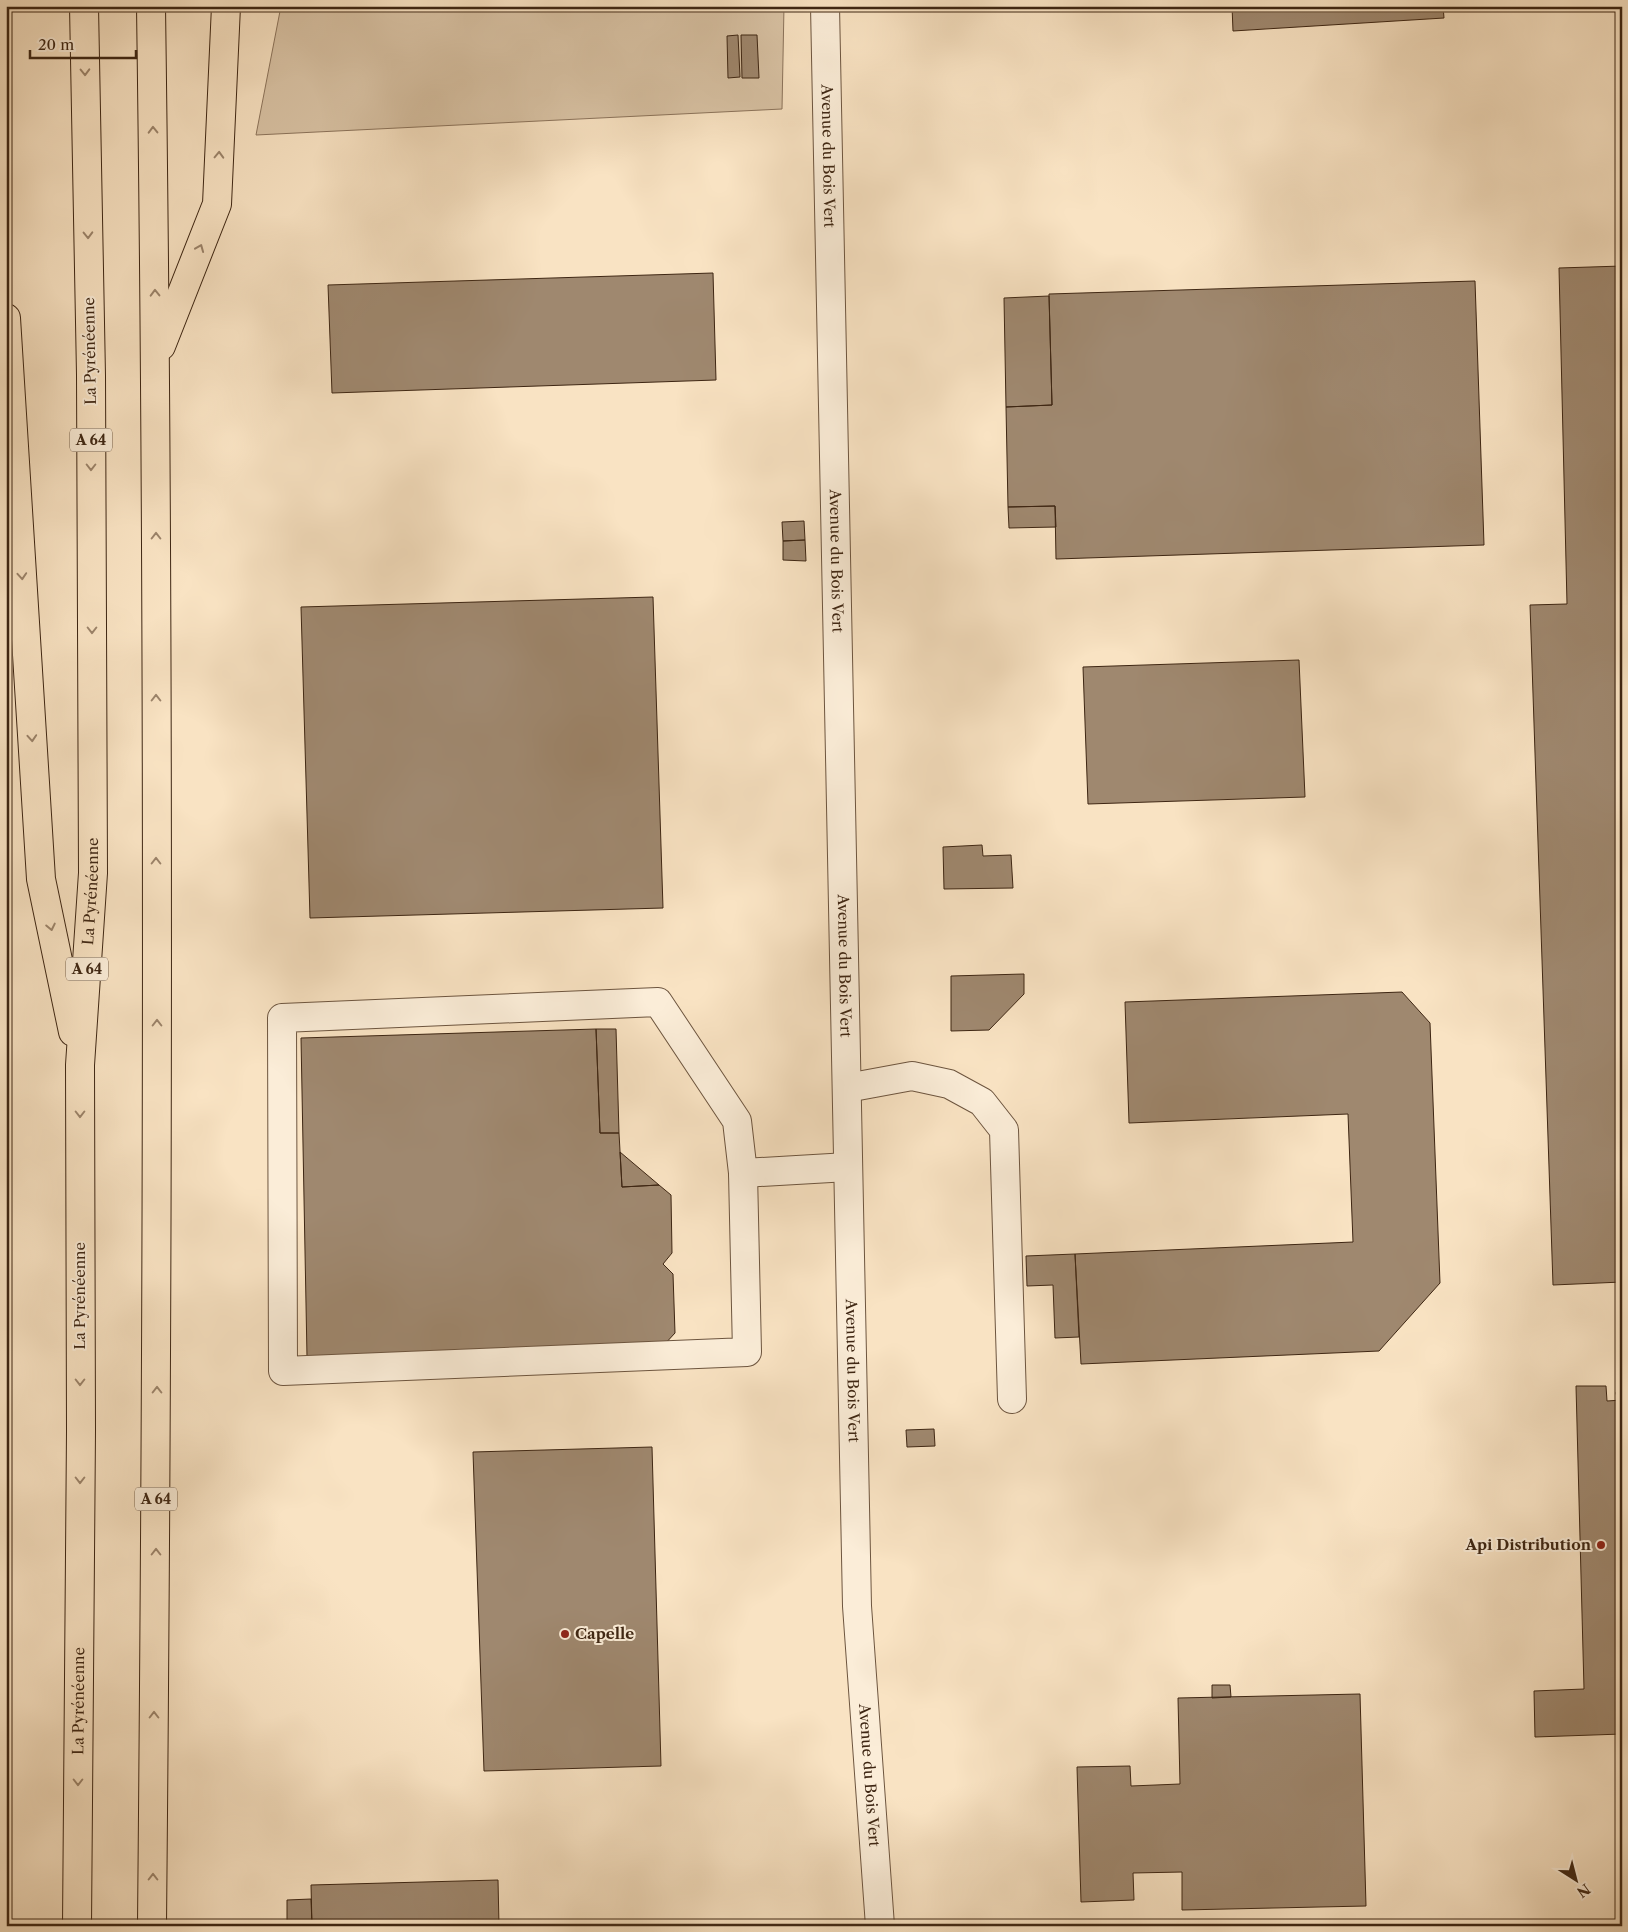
<svg xmlns="http://www.w3.org/2000/svg" width="1628" height="1932" font-family="'Libre Caslon Text',serif">
<rect width="100%" height="100%" fill="#f9e3c3"/>
<filter id="stains"><feTurbulence type="fractalNoise" baseFrequency=".004" numOctaves="4"/><feColorMatrix values="0 0 0 0 .2 0 0 0 0 .09 0 0 0 0 .02 0 0 0 .5 -.17"/></filter>
<radialGradient id="worn" r=".72"><stop offset=".6" stop-color="#630" stop-opacity="0"/><stop offset="1" stop-color="#630" stop-opacity=".3"/></radialGradient>
<path fill="#d9c3a5" stroke="#8c745c" d="M281,6h503l-2,103 -526,26z"/>
<path fill="#9f886f" stroke="#3e2613" d="M1232,6h211l1,12 -211,13z
M738,35l2,42 -12,1 -1,-42z
M741,35h16l2,43h-17z
M1622,266v1016l-69,3 -23,-680 37,-1 -8,-336z
M713,273l3,107 -384,13 -4,-108z
M1475,281l9,264 -428,14 -1,-53 -47,1 -2,-100 46,-2 -3,-111z
M1049,296l3,109 -46,2 -2,-109z
M1055,506l1,21 -47,1 -1,-21z
M804,521l1,19 -22,1 -1,-19z
M805,540l1,21 -23,-1v-19z
M653,597l10,311 -353,10 -9,-311z
M1299,660l6,137 -217,7 -5,-137z
M982,845l1,11 28,-1 2,33 -69,1 -1,-42z
M1024,974v20l-35,36 -38,1v-55z
M1402,992l28,31 10,260 -61,68 -298,13 -6,-110 278,-12 -5,-128 -219,9 -4,-121z
M596,1029h20l3,104h-19z
M596,1029l4,104h19l3,54 37,-2 12,10 1,58 -9,11 10,10 2,59 -12,13 -356,11 -6,-319z
M620,1152l39,33 -37,2z
M1075,1254l4,83 -24,1 -2,-53 -26,1 -1,-30z
M1576,1386h30l1,15 15,-1v334l-87,3 -1,-46 50,-2z
M1621,1387h1v13l-5,-2 -1,-5 1,-3z
M934,1429l1,17 -28,1 -1,-17z
M652,1447l9,319 -177,5 -11,-319z
M1212,1685h18l1,12 -19,1z
M1360,1694l6,212 -184,4v-38l-49,1 1,27 -53,2 -4,-135 53,-1 1,20 49,-2 -2,-86z
M498,1880l1,46h-187l-1,-41z
M311,1899l1,27h-25v-26z"/>
<g fill="none" stroke-linecap="round" stroke-linejoin="round">
<defs>
<g id="minor">
<path id="s1" d="M825,6l32,1600 23,320"/>
<path d="M658,1002l79,119 6,52 4,179 -464,19 -1,-353z"/>
<path d="M847,1088l65,-12 37,8 33,18 22,28 8,269"/>
<path d="M743,1173l105,-6"/>
</g>
<g id="highway">
<path d="M151,6c9,640 7,1280 1,1920"/>
<path d="M6,318l35,561 32,153"/>
<path d="M161,346l56,-142 9,-198"/>
<path id="s2" d="M77,1926l4,-495 -1,-366 13,-192 -2,-498 -7,-369"/>
</g>
</defs>
<use href="#minor" stroke="#6d553f" stroke-width="30"/>
<use href="#highway" stroke="#3e2613" stroke-width="30"/>
<use href="#minor" stroke="#fbedd8" stroke-width="28"/>
<use href="#highway" stroke="#f9e3c3" stroke-width="28"/>
</g>
<defs><path id="oneway-chevron" d="M-2-3.5L2.5 0L-2 3.5" fill="none" stroke-width="1.6" stroke-linecap="round" stroke-linejoin="round" transform="scale(1.25)"/></defs>
<g stroke="#9c846b">
<use href="#oneway-chevron" transform="translate(85 72) rotate(89)"/>
<use href="#oneway-chevron" transform="translate(153 130) rotate(-91)"/>
<use href="#oneway-chevron" transform="translate(219 155) rotate(-88)"/>
<use href="#oneway-chevron" transform="translate(88 235) rotate(89)"/>
<use href="#oneway-chevron" transform="translate(200 248) rotate(-68)"/>
<use href="#oneway-chevron" transform="translate(155 293) rotate(-91)"/>
<use href="#oneway-chevron" transform="translate(91 467) rotate(90)"/>
<use href="#oneway-chevron" transform="translate(156 536) rotate(-90)"/>
<use href="#oneway-chevron" transform="translate(22 576) rotate(86)"/>
<use href="#oneway-chevron" transform="translate(92 630) rotate(90)"/>
<use href="#oneway-chevron" transform="translate(156 698) rotate(-90)"/>
<use href="#oneway-chevron" transform="translate(32 738) rotate(86)"/>
<use href="#oneway-chevron" transform="translate(156 861) rotate(-90)"/>
<use href="#oneway-chevron" transform="translate(51 927) rotate(78)"/>
<use href="#oneway-chevron" transform="translate(157 1023) rotate(-90)"/>
<use href="#oneway-chevron" transform="translate(80 1114) rotate(90)"/>
<use href="#oneway-chevron" transform="translate(80 1382) rotate(90)"/>
<use href="#oneway-chevron" transform="translate(157 1390) rotate(-90)"/>
<use href="#oneway-chevron" transform="translate(80 1480) rotate(90)"/>
<use href="#oneway-chevron" transform="translate(156 1552) rotate(-90)"/>
<use href="#oneway-chevron" transform="translate(154 1715) rotate(-90)"/>
<use href="#oneway-chevron" transform="translate(78 1782) rotate(90)"/>
<use href="#oneway-chevron" transform="translate(153 1877) rotate(-90)"/>
</g>
<g fill="#8f2418" stroke="#fbedd8" stroke-width="2">
<circle cx="1601" cy="1545" r="5"/>
<circle cx="565" cy="1634" r="5"/>
</g>
<g text-anchor="middle" stroke-width="4" stroke-linejoin="round" paint-order="stroke">
<g fill="#fbedd8" stroke="#77624e" stroke-width="1">
<rect x="70" y="428.5" width="42" height="23" rx="4"/>
<rect x="66" y="957.5" width="42" height="23" rx="4"/>
<rect x="135" y="1487.5" width="42" height="23" rx="4"/>
</g>
<g font-size="14" font-weight="bold" fill="#3e2613">
<text x="91" y="445">A 64</text>
<text x="87" y="974">A 64</text>
<text x="156" y="1504">A 64</text>
</g>
<g font-size="15" fill="#3e2613" stroke="#fbedd8">
<text dy="5" stroke="none"><textPath href="#s1" startOffset="150">Avenue du Bois Vert</textPath></text>
<text transform="translate(90 351) rotate(-91)" y="5">La Pyrénéenne</text>
<text dy="5" stroke="none"><textPath href="#s1" startOffset="555">Avenue du Bois Vert</textPath></text>
<text dy="5" stroke="none"><textPath href="#s2" startOffset="1035">La Pyrénéenne</textPath></text>
<text dy="5" stroke="none"><textPath href="#s1" startOffset="960">Avenue du Bois Vert</textPath></text>
<text transform="translate(80 1296) rotate(-90)" y="5">La Pyrénéenne</text>
<text dy="5" stroke="none"><textPath href="#s1" startOffset="1365">Avenue du Bois Vert</textPath></text>
<text dy="5" stroke="none"><textPath href="#s2" startOffset="225">La Pyrénéenne</textPath></text>
<text dy="5" stroke="none"><textPath href="#s1" startOffset="1770">Avenue du Bois Vert</textPath></text>
</g>
<g font-size="15" font-weight="bold" fill="#3e2613" stroke="#fbedd8" text-anchor="end">
<text x="1591" y="1550">Api Distribution</text>
<text x="575" y="1639" text-anchor="start">Capelle</text>
</g>
</g>
<rect width="1628" height="1932" fill="none" stroke="#f9e3c3" stroke-width="25"/>
<rect x="8" y="8" width="1613" height="1917" fill="none" stroke="#3e2613" stroke-width="2.5"/>
<rect x="12" y="12" width="1603" height="1907" fill="none" stroke="#3e2613"/>
<g transform="translate(1576 1880) rotate(144)" stroke="#fbedd8" stroke-width="4" paint-order="stroke">
<path d="M0-4L9 19L0 12L-9 19Z" fill="#3e2613"/>
<text y="-8" font-size="14" font-weight="bold" text-anchor="middle" fill="#3e2613">N</text>
</g>
<path d="M30 50v8h106v-8" fill="none" stroke="#3e2613" stroke-width="2.5"/>
<text x="38" y="50" font-size="15" fill="#3e2613" stroke="#fbedd8" stroke-width="4" paint-order="stroke">20 m</text>
<rect width="100%" height="100%" filter="url(#stains)"/>
<rect width="100%" height="100%" fill="url(#worn)"/>
</svg>
